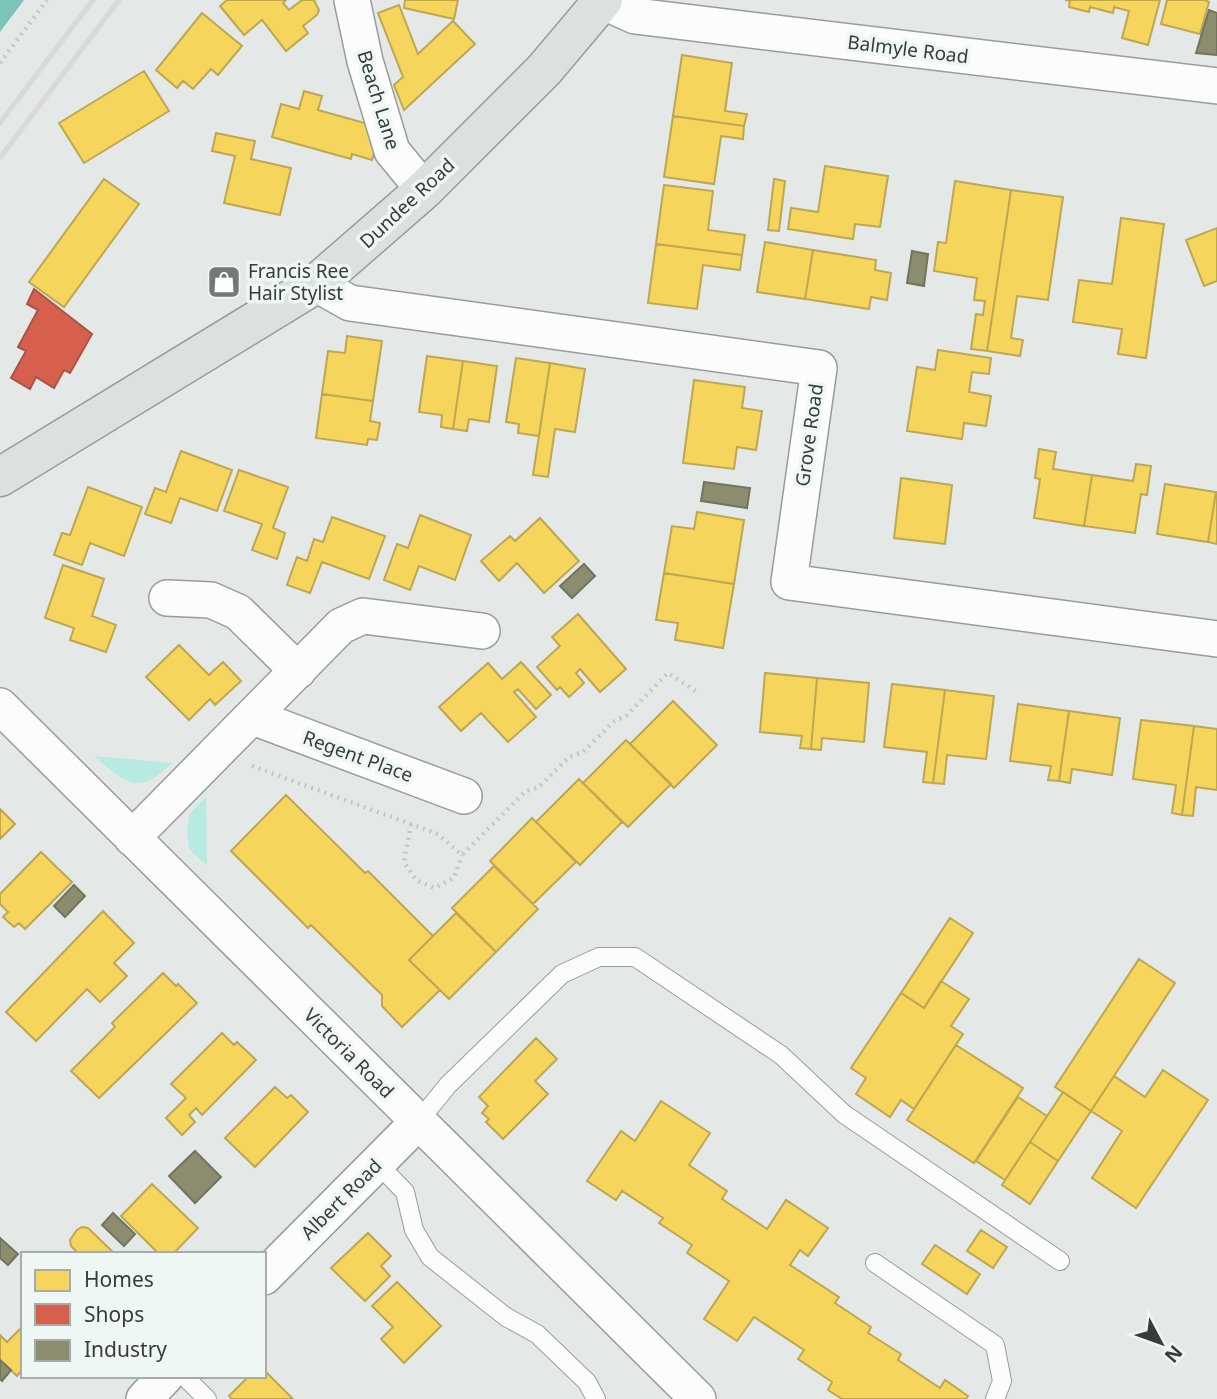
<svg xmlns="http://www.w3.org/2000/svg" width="1217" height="1399" font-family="'Noto Sans',sans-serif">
<rect width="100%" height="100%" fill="#e4e8e7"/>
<path fill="#b7ebe1" d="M94,756l78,7c-34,34 -47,20 -78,-7z
M206,797l1,69 -18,-17 -2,-18 3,-18z"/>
<path fill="#7cc4b7" d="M0,0h24l-24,32z"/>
<path fill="#f6d55c" stroke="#bda752" stroke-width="2" d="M227,0h59l-3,3 6,7 13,-10h12l5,10 -2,5 -14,11 5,7 -22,18 -24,-31 -18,15 -24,-29z
M405,0h53l-4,19 -50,-11z
M1065,0h95l-12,45 -26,-7 7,-27 -15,-4 -1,6 -23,-6 -1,5 -20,-5 1,-6z
M1167,0h38l4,2 -9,32 -39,-10z
M399,5l19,49 35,-33 22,23 -71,66 -10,-25 9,-8 -25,-64z
M202,13l40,33 -24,29 -7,-6 -18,20 -10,-8 -6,7 -21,-18z
M682,55l50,8 -7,48 22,3 -3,12 -71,-10z
M144,71l25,40 -85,52 -25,-40z
M304,91l18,5 -4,14 54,15 7,12 -7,23 -20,-6 -1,5 -79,-22 9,-33 18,5z
M673,116l71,10 -1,13 -22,-3 -7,48 -50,-7z
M216,133l39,8 -4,18 40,9 -11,47 -56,-12 11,-47 -23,-5z
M825,166l63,10 -8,51 -25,-3 -2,15 -65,-10 3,-21 27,4z
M104,179l35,25 -75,103 -35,-25z
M774,179l11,2 -6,50 -11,-1z
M955,181l56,9 -24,161 -16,-2 5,-35 7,1 2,-14 -11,-1 3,-22 -43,-7 4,-29 8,1z
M664,185l49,6 -5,39 37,5 -3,20 -86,-11z
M1011,190l52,7 -15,103 -31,-4 -6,42 12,2 -3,16 -33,-5z
M1121,218l43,6 -18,134 -28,-4 4,-25 -49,-7 6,-42 33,4z
M1217,228v53l-13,5 -18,-46z
M765,242l48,8 -8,49 -48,-7z
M656,244l86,11 -2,15 -37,-5 -6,44 -49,-6z
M813,250l63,10 -1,10 16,3 -4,27 -16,-3 -2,12 -64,-10z
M347,336l35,5 -9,60 -51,-7 6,-43 17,2z
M938,350l53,8 -2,16 -17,-2 -3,20 22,4 -5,30 -22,-3 -2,16 -55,-8 10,-64 18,3z
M427,356l36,5 -10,68 -12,-2 1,-12 -23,-3z
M516,358l34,5 -11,73 -21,-3 1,-9 -13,-2z
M463,361l34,5 -8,56 -20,-3 -2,12 -14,-2z
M550,363l35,6 -10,63 -20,-3 -7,48 -15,-2z
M694,380l51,7 -3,21 20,3 -6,39 -19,-3 -3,22 -51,-6z
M322,394l51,7 -3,20 10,2 -3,17 -9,-1 -1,6 -51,-7z
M1039,449l17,3 -3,17 39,6 -8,51 -50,-8 6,-39 -5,-1z
M181,451l51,19 -15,41 -37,-13 -9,25 -26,-9 10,-26 11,4z
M1136,464l15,2 -4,29 -6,-1 -6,39 -51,-7 8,-51 41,6z
M239,470l49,17 -15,41 12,5 -8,26 -25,-9 10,-26 -38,-13z
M901,478l51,7 -7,59 -51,-6z
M1165,484l51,8 -8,50 -51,-8z
M88,487l54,20 -18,49 -34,-13 -8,22 -28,-10 8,-22 8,2z
M1216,492h1v52l-9,-2z
M697,512l47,8 -10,64 -70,-11 8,-47 22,3z
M420,515l51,20 -16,45 -36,-14 -9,24 -26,-10 13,-36 11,4z
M332,517l53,19 -16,43 -47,-17 -12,31 -23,-8 10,-28 10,4 7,-22 9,3z
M540,518l39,43 -35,32 -27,-30 -18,18 -18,-20 29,-25 5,5z
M63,565l41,14 -12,37 24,9 -10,27 -36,-12 4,-12 -29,-10z
M664,573l70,11 -11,64 -48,-8 3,-17 -22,-3z
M578,614l48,55 -26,23 -20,-23 -4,4 8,10 -15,14 -9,-10 -3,3 -20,-23 23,-21 -8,-9z
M179,645l30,30 14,-13 18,19 -26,24 -5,-6 -21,21 -43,-43z
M521,662l30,33 -15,14 -18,-20 -4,3 22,25 -28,25 -27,-29 -20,18 -22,-24 49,-44 14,16z
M765,673l52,5 -6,71 -11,-1 2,-12 -42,-4z
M817,678l52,5 -5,59 -42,-4 -1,12 -10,-1z
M892,684l53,6 -12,93 -10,-1 4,-30 -43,-5z
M945,690l49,6 -8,63 -39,-4 -3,29 -11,-1z
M673,701l44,44 -43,43 -44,-44z
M1018,704l51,7 -10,70 -11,-1 3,-14 -41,-5z
M1069,711l51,7 -8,57 -40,-6 -2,14 -11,-2z
M1141,720l53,6 -12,89 -10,-2 4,-28 -43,-6z
M1194,726l23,3v61l-21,-3 -3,29 -11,-1z
M626,740l45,44 -43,43 -45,-44z
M579,779l43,43 -42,43 -44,-43z
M286,795l79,78 3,-2 65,65 -24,24 31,30 -38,37 -20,-21v-11l-71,-70 -3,3 -77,-77z
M0,809l15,15 -15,15z
M532,818l44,44 -43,42 -43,-43z
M41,852l31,30 -47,47 -6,-6 -5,4 -11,-10 5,-5 -8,-8v-10z
M494,866l44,43 -42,43 -44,-44z
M103,911l31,32 -20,20 13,13 -27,26 -13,-13 -51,52 -30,-29z
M456,913l40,39 -47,47 -40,-39z
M950,918l23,15 -49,75 -23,-15z
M1139,959l36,24 -84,128 -36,-24z
M163,973l13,13 2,-2 19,19 -98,95 -28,-27 44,-44 -3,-4z
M941,981l28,18 -18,27 12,8 -49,75 -13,-9 -11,17 -34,-23 10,-16 -15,-10 50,-75 23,15z
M222,1033l12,12 3,-3 19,18 -54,55 -6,-7 -7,7 6,7 -13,13 -16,-17 20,-20 -15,-14z
M536,1038l21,21 -22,22 13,13 -45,45 -17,-17 3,-3 -7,-6 6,-7 -9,-9z
M956,1045l67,43 -49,75 -67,-43z
M1163,1070l45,30 -72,108 -44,-30 30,-47 -31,-20 23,-35 31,21z
M275,1087l12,11 4,-3 17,17 -53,55 -30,-29z
M1063,1092l28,19 -33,50 -28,-19z
M1018,1097l29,19 -42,64 -29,-19z
M661,1101l49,32 -21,32 38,26 -5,8 45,30 19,-29 42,28 -20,28 -8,-6 -10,15 49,32 -4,6 36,24 -3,6 33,21 -3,6 42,28 5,-8 23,16 -2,3h-124l-14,-9 4,-8 -34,-23 6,-9 -50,-33 -17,24 -33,-22 25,-38 -42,-28 5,-8 -33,-22 4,-5 -41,-27 -6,9 -29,-19 34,-50 14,10z
M1030,1142l28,19 -28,43 -28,-19z
M152,1184l46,44 -25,26h-14l-38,-38z
M82,1227l6,1 27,26h-36l-8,-8 -1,-6 7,-10z
M981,1230l26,17 -14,21 -26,-17z
M368,1233l23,23 -10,10 9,10 -25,25 -34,-33z
M935,1245l45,29 -13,20 -45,-30z
M397,1282l44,44 -37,37 -23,-24 12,-12 -21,-21z
M23,1326v43l-6,7 -17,-16v-25l7,7z
M264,1370l29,29h-61l-3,-3 20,-20h15z"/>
<path fill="#d6604d" stroke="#a75548" stroke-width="2" d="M34,289l58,45 -22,39 -6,-3 -10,18 -18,-11 -6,12 -19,-11 15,-27 -8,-4 20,-37 -11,-6z"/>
<path fill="#8c8c6e" stroke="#73745f" stroke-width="2" d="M1209,10l8,3v42l-21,-2z
M912,251l16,3 -4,32 -17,-3z
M704,482l46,6 -3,20 -46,-7z
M584,564l11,12 -23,22 -12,-12z
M74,885l11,11 -20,21 -11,-11z
M195,1151l26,26 -26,26 -26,-27z
M113,1213l22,21 -11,12 -22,-21z
M0,1238l18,16 -10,11 -8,-7z
M0,1360l11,10 -9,11 -2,-2z"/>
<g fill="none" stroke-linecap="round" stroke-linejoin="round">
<defs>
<path id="service" d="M418,1122l30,-37 114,-111 37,-17h36l146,98 63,59 216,147
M377,1163l28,29 9,38 16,27 76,60 31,17 50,48 9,17
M875,1263l120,82 7,36 -7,18
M184,1376l23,23"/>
<path id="minor" d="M352,0l13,61 27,90 32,39
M602,1l33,15 582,70
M316,284l34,19 469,65 -30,214 428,57
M167,598l44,2 27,12 60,59
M0,706l698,693
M253,717l211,79
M132,838l209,-212 22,-10 119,15
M264,1277l154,-155
M144,1399l22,-23"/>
<path id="primary" d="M0,477l316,-193 108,-94 120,-120 59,-70"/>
</defs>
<use href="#service" stroke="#999c9b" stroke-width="20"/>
<use href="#minor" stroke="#999c9b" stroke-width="38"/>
<use href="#primary" stroke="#94a09e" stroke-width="41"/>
<path stroke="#c5c7c6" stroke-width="4.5" stroke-dasharray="2 5" stroke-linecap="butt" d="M0,63l47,-63
M252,766l186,68 24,21 64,-64 13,-4 30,-30 14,-5 30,-30 13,-6 42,-43 29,19
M411,824l-7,38 12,18 18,8 20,-10 8,-23"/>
<use href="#service" stroke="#fbfcfb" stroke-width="18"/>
<use href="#minor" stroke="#fbfcfb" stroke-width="35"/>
<use href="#primary" stroke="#dae1e0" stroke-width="38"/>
<path stroke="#d8d9d9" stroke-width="5" d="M0,123l93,-123
M0,158l119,-158"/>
</g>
<defs>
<symbol id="shop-square" viewBox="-11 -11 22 22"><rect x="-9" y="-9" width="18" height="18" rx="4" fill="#747877" stroke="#eff7f5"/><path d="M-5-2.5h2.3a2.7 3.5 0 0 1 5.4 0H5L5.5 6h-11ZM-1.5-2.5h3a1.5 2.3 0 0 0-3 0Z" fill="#fff"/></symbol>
</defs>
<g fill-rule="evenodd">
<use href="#shop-square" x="205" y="263" width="38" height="38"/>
</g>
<g text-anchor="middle" stroke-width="7" stroke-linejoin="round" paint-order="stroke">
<g font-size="19" fill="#383b3b" stroke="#eff7f5">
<text transform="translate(908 49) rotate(7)" y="7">Balmyle Road</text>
<text transform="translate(379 100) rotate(73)" y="7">Beach Lane</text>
<text transform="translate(407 203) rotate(-43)" y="7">Dundee Road</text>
<text transform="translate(809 435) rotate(-82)" y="7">Grove Road</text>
<text transform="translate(358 756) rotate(20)" y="7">Regent Place</text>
<text transform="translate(349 1053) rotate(45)" y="7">Victoria Road</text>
<text transform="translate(341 1199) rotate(-45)" y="7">Albert Road</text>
</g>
<g font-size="19" fill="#383b3b" stroke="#eff7f5" text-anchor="start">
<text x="248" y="278">Francis Ree<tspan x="248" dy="22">Hair Stylist</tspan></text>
</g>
</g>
<rect x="21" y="1252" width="245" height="126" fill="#eff7f5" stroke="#a6acab" stroke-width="2"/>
<rect x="35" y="1270" width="35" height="21" fill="#f6d55c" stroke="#a6acab" stroke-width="2"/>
<text x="84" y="1287" font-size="21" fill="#383b3b">Homes</text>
<rect x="35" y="1304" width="35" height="21" fill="#d6604d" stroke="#a6acab" stroke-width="2"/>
<text x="84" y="1322" font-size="21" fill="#383b3b">Shops</text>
<rect x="35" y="1340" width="35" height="21" fill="#8c8c6e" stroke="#a6acab" stroke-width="2"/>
<text x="84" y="1357" font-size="21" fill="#383b3b">Industry</text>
<g transform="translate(1161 1343) rotate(131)" stroke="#eff7f5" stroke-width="5" paint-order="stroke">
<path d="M0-5L12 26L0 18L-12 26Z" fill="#383b3b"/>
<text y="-10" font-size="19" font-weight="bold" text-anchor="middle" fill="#383b3b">N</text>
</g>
</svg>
